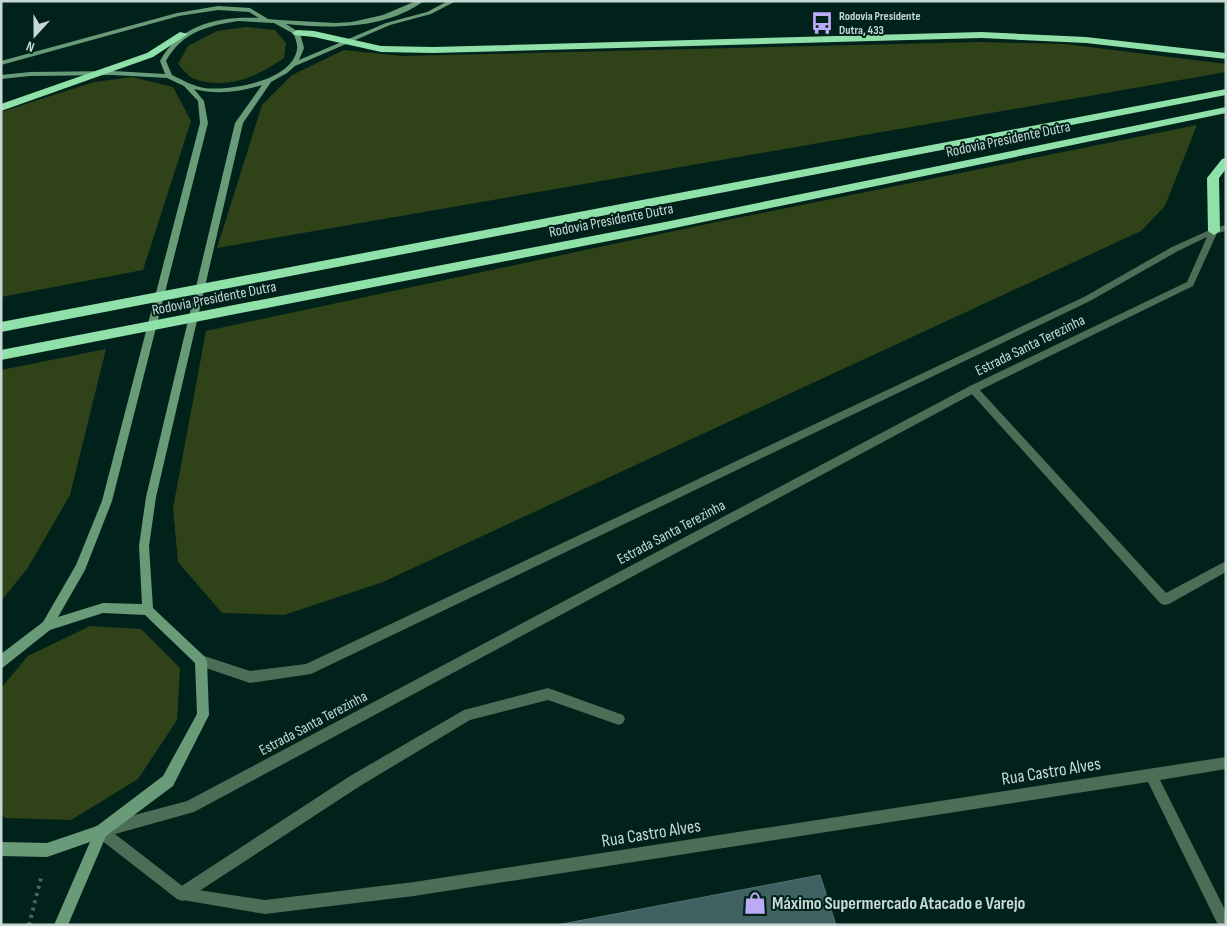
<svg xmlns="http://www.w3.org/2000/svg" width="1227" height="926" font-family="'Sofia Sans Condensed',sans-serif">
<rect width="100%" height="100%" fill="#01221b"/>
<path fill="#2f4218" d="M246,27l29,3 11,13 -2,15c-27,19 -59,33 -92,20 -5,-3 -10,-10 -14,-14l10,-18 29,-15z
M979,42l86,2 161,20v8l-1009,176 45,-143 30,-30 52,-25 58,6z
M132,77l41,10 18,34 -48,149 -142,27v-185l93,-30z
M1197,125l-32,81 -24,25 -758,351 -99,33 -62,-2 -44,-51 -5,-54 33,-177 501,-107z
M106,349l-36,146 -43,74 -26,32v-231z
M90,626l51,3 39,39 -3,52 -39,59 -67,41 -66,-2 -4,-5v-125l27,-32z"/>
<path fill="#406161" stroke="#557473" d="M820,875l16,50h-279z"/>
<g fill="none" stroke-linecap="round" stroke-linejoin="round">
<path stroke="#48645d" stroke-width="4" stroke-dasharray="3 4.5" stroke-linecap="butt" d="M29,925l13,-51"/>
<path fill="#4e6d56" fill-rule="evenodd" d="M1226,225v6l-12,3 -4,-3 1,-2z
M973,385l3,1 190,207 60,-32v11l-57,32 -4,1 -4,-1 -191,-212 -2,-3 2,-3z
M548,688l75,27 2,4 -2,4 -4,2 -71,-25 -78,20 -110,66 -173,113 -5,2 -5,-2 -2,-5 2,-5 173,-113 114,-66z"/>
<path fill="#4e6d56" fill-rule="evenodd" d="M1214,228l4,3 -25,55 -217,106 -782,420 -79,22 70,54 80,12 149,-18 812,-125v12l-66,11 66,132v13h-8l-70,-143 -734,114 -149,18 -88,-15 -81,-63 -2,-5 2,-5 5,-2 86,-23 783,-415 217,-104 20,-45 -29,14 -88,50 -779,373 -61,9 -53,-18 -2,-4 2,-4 4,-2 49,16 56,-7 778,-367 88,-50z"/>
<path fill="#699b78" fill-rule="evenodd" d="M416,1h8c-39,28 -92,28 -138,23l14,9 4,15 -5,12 87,-37 41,-11 21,-11h8l-25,13 -41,11 -95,41 -8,7 -16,9 -28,41 -87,374 -7,49 4,62 52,49 2,4 2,54 -36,71 -67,50 -38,89h-14l36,-83 -43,15 -46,-1v-14l46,1 50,-17 66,-50 34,-62 -2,-51 -50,-48 -42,-2 -53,17 -49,39v-15l42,-32 33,-57 26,-64 98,-378 -2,-22 -14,-15 -17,-8 -54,-3 -83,1 -29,3v-4l29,-3 83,-1 52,3 -5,-13c20,-37 60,-45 99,-43l-10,-6 -31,-2 -39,6 -178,49v-4l176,-48 41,-7 32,2 18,11 11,1 57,3 16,-1 31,-7zM238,21l36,2 20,11c1,4 4,11 3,15 -4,32 -67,42 -93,39 -11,-2 -22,-8 -32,-13l-6,-14c16,-29 41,-35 72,-40zM262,85l-27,38 -89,374 -7,49 3,58 -39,-1 -45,14 27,-47 27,-69 96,-378 -4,-22 -10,-12c23,6 46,3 68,-4z"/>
<path fill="#90e1a9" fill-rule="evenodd" d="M297,30l17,1 67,15 52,1 549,-15 104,5 140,16v6l-140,-16 -104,-5 -549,15 -52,-1 -67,-15 -20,-2 -2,-2z
M180,32l8,2 -35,23 -152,54v-7l146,-51z
M1226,89v6l-1225,237v-10z
M1226,107v6l-561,117 -664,130v-10l664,-128z
M1226,158v11l-7,9 1,53 -6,4 -6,-4 -1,-53 15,-19z"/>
</g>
<defs>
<symbol id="bus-bare" viewBox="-9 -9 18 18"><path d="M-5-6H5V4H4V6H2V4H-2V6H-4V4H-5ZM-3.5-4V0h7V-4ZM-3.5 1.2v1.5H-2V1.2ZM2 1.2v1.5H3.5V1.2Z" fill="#bbaaf6" stroke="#01221b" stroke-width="2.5" paint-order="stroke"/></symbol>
<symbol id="shop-bare" viewBox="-9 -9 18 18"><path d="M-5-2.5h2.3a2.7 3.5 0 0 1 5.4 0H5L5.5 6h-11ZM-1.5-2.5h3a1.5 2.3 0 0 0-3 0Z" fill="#bbaaf6" stroke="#01221b" stroke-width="2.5" paint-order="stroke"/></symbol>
</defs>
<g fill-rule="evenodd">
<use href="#bus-bare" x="806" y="7" width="32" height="32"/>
<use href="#shop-bare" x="739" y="887" width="32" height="32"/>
</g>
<g text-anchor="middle" stroke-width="4" stroke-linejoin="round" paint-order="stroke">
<g font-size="12" font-weight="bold" fill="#c7d9d4" stroke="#01221b" text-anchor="start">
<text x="839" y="20">Rodovia Presidente<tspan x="839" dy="14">Dutra, 433</tspan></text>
</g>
<g font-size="15" fill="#c7d9d4" stroke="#01221b">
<text transform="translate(1008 139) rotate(-12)" y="5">Rodovia Presidente Dutra</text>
<text transform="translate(611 220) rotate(-11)" y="5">Rodovia Presidente Dutra</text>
<text transform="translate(214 298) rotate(-11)" y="5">Rodovia Presidente Dutra</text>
<text transform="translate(1030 345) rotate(-26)" y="5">Estrada Santa Terezinha</text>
<text transform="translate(671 532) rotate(-28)" y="5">Estrada Santa Terezinha</text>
<text transform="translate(313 723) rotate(-28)" y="5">Estrada Santa Terezinha</text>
</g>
<g font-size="18" fill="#c7d9d4" stroke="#01221b">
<text transform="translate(1051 771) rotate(-9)" y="6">Rua Castro Alves</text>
<text transform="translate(651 833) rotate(-9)" y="6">Rua Castro Alves</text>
</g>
<g font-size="18" font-weight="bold" fill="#c7d9d4" stroke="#01221b" text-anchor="start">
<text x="772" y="909">Máximo Supermercado Atacado e Varejo</text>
</g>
</g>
<rect width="1227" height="926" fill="none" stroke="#c7d9d4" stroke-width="5"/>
<g transform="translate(35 35) rotate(201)" stroke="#01221b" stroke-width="4" paint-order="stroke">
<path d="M0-4L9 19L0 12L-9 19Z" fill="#c7d9d4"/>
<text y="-8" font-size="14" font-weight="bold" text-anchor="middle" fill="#c7d9d4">N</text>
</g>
</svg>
